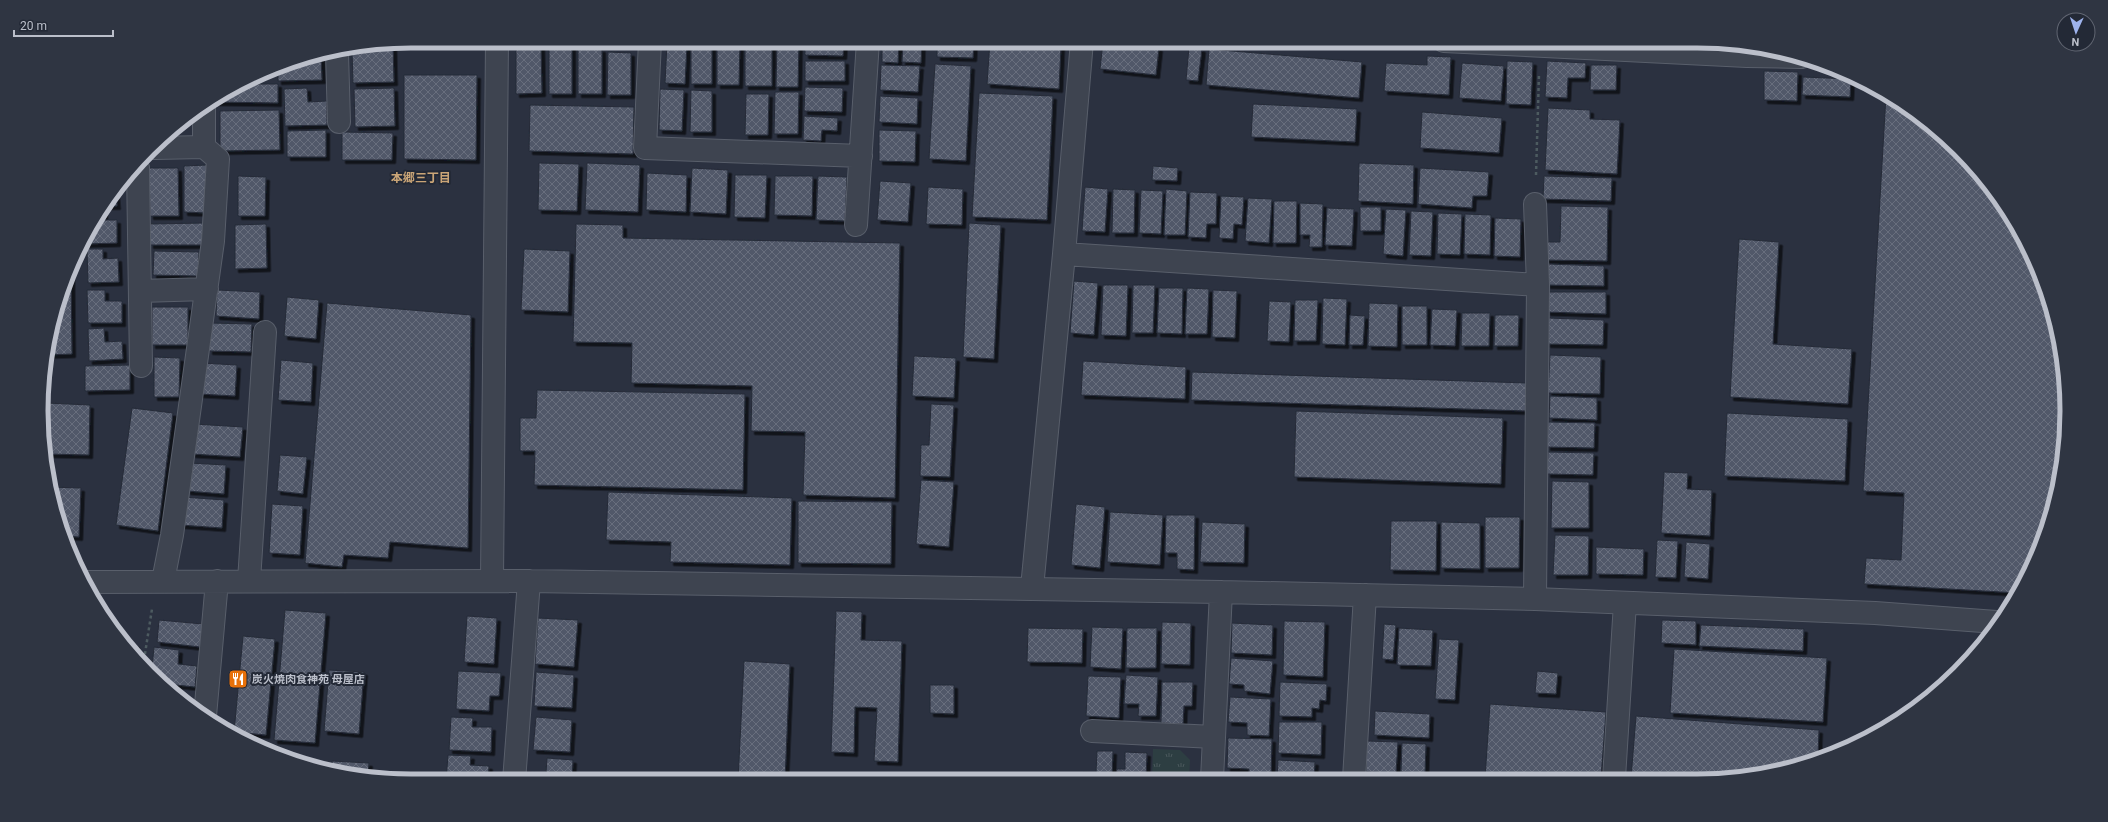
<svg xmlns="http://www.w3.org/2000/svg" width="2108" height="822" font-family="Roboto,'Noto Sans JP',sans-serif">
<defs>
<pattern id="grass-tufts" width="24" height="20" patternUnits="userSpaceOnUse"><rect width="24" height="20" fill="#2d3e42"/><path d="M3 7l-1-3M5 7V3M7 7l1-3M15 17l-1-3M17 17v-4M19 17l1-3" fill="none" stroke="#4a585c"/></pattern>
<pattern id="building-cross-hatch" width="8" height="8" patternUnits="userSpaceOnUse"><rect width="8" height="8" fill="#515869"/><path d="M0 0l8 8M0 8l8-8" fill="none" stroke="#686e7d"/></pattern>
<filter id="shadow"><feDropShadow dx="3.5" dy="3.5" stdDeviation="0" flood-color="#0009"/></filter>
</defs>
<rect width="100%" height="100%" fill="#2b3140"/>
<path fill="url(#grass-tufts)" d="M1153,749l27,1 10,10 -1,19h-37z"/>
<path fill="url(#building-cross-hatch)" stroke="#252b38" filter="url(#shadow)" d="M772,41v45h-27v-44z
M805,41h39l-1,15 -38,-1z
M882,41h17l-1,22 -16,-1z
M903,41h19l-1,22 -19,-1z
M937,41h37l-1,17 -36,-1z
M990,41l71,5 -2,43 -72,-5z
M717,42h23l-1,43h-22z
M777,42h22l-1,45h-22z
M1103,42l56,6 -3,27 -56,-6z
M667,43l20,1 -2,40 -20,-1z
M393,44l1,38 -41,1 -1,-32z
M691,45h21v39h-21z
M516,46h25l1,47 -26,1z
M549,46h23v48h-23z
M1189,47l13,2 -4,32 -12,-1z
M578,49h24v45h-24z
M1209,49l153,13 -3,36 -153,-13z
M608,52l23,1v42h-24z
M321,56l1,24 -44,1v-14l14,-6z
M1427,56l24,1 -2,38 -65,-4 2,-28 41,2z
M805,61h40v20h-40z
M1507,61l26,1 -2,43 -25,-1z
M1547,61l39,2 -1,15h-17l-1,20 -22,-1z
M1462,63l42,3 -3,35 -42,-3z
M935,64l36,2 -5,95 -37,-2z
M881,65l39,1 -2,26 -38,-2z
M1591,65h26l-1,25h-26z
M1764,71l34,1 -1,29 -33,-1z
M404,75h73l-1,85 -72,-1z
M1803,77l48,2 -1,18 -48,-2z
M240,84h38v19l-63,-1v-3z
M805,87l38,1 -1,24 -38,-1z
M307,88l1,14 19,-1v24l-42,1 -1,-37z
M394,88l1,38 -40,1 -1,-38z
M660,89l24,1 -2,41 -23,-1z
M691,90l21,1v41h-22z
M775,92h24l-1,42h-24z
M979,93l74,3 -6,124 -75,-3z
M746,94h23l-1,41h-23z
M1886,95l36,23 53,49 43,59 29,66 17,71 2,72 -12,72 -36,86 -154,-9 2,-26 35,2 3,-67 -41,-2z
M880,96l38,2 -1,26 -38,-2z
M1253,104l104,5 -2,33 -104,-5z
M530,105l104,2 -1,47 -104,-3z
M1548,108l42,2v9l30,1 -3,54 -72,-4z
M279,110l1,40 -60,1v-40z
M1422,112l80,6 -3,35 -79,-5z
M804,116l34,2 -1,13 -15,-1 -1,11 -18,-1z
M326,130v27h-39v-26z
M879,130l37,1 -1,31 -36,-1z
M342,132l51,1 -1,27h-50z
M539,163l40,1 -2,47 -39,-1z
M587,163l53,2 -2,47 -53,-2z
M1359,163l55,2 -1,39 -55,-3z
M207,165v48l-23,-1v-46z
M1153,166l25,2 -1,13 -25,-1z
M149,168h29l1,48h-29z
M692,168l36,2 -2,44 -36,-2z
M1420,168l69,4 -2,24h-14l-1,12 -54,-4z
M647,173l40,2 -1,37 -40,-2z
M735,175h32l-2,43 -31,-1z
M238,176l28,1 -1,39h-27z
M775,176h38l-1,40 -38,-1z
M818,176l29,1 -2,44 -29,-1z
M1544,176l68,2 -1,23 -68,-2z
M880,181l31,2 -3,39 -31,-2z
M928,187l35,2 -1,36 -36,-1z
M1085,187l23,2 -3,43 -23,-1z
M1113,189l22,1 -1,43h-22z
M1166,189l21,2 -2,44h-21z
M1141,190l22,1 -2,43 -22,-1z
M1190,192l27,1 -1,31h-9l-1,14 -18,-1z
M116,195l1,11h-10z
M1221,196l23,1 -2,28 -8,-1 -1,15 -14,-1z
M1248,198l24,1 -3,44 -24,-2z
M1274,201h23l-1,42h-23z
M1300,203l23,1 -1,43h-13l1,-12h-10z
M1561,206l47,1 -1,54 -65,-1 1,-18h17z
M1360,207h21v24h-21z
M1327,208l27,1 -2,37 -27,-1z
M1386,209l20,1 -3,46 -20,-2z
M1411,211l22,1 -2,44 -22,-1z
M102,212h2v8h13v23l-32,1v-6l5,-12z
M1438,213l24,1 -2,41 -23,-1z
M1465,214l26,1 -1,40 -26,-1z
M1495,218l26,1 -1,38 -26,-1z
M205,223v22h-55v-21z
M969,223l32,2 -7,134 -31,-2z
M266,224l1,44 -32,1v-44z
M576,224l47,1v13l277,5 -5,255 -92,-3 2,-63 -54,-1 1,-45 -121,-3 1,-40 -59,-1z
M1739,239l40,3 -6,102 79,5 -4,55 -118,-7z
M87,249h16v10l15,-1 1,24 -31,1z
M524,249l46,2 -2,61 -47,-2z
M154,251l45,1 -1,24 -45,-1z
M1548,264l56,2v20l-57,-1z
M71,269l1,85 -26,1 15,-63z
M1074,281l24,2 -4,52 -24,-2z
M1103,285h25l-2,51 -25,-1z
M1133,285h22l-2,48h-21z
M1159,288h24l-1,46 -25,-1z
M1187,288l22,1 -2,45h-22z
M87,290h18v11h17v22h-34z
M217,290l43,2 -1,27 -43,-3z
M1213,290l24,1 -2,47 -23,-1z
M1547,292h59v22l-59,-2z
M287,297l32,3 -3,39 -32,-3z
M1323,298l24,1 -2,46 -23,-1z
M1295,300h23l-2,41h-22z
M1269,301l22,1 -2,40 -22,-1z
M327,303l144,12 -3,233 -78,-6 -2,16 -44,-3 -2,12 -37,-4z
M1369,303l29,1 -1,43 -29,-1z
M1402,306h25v39h-25z
M152,307h36v38h-36z
M1432,309l25,1 -2,36 -25,-1z
M1462,313h28l-1,33h-28z
M1350,315l15,1 -2,29h-14z
M1495,315h24l-1,31h-24z
M1548,318l56,2 -1,25 -56,-1z
M210,323l42,1 -1,28 -42,-1z
M104,328l1,14 17,-1 1,18 -34,2 -1,-32z
M1550,355l51,2 -1,37 -52,-1z
M914,356l42,2 -2,40 -42,-2z
M154,357l26,1 -1,39h-25z
M281,360l32,3 -2,39 -33,-2z
M1083,361l103,6 -1,32 -104,-4z
M201,363l36,2 -2,31 -36,-2z
M130,365v25l-45,1v-25z
M1192,372l335,11 -1,28 -335,-11z
M537,390l208,4 -2,96 -209,-5 1,-34h-15v-33h16z
M1550,396l47,2v22l-48,-2z
M46,403l44,2 -1,50 -42,-1z
M931,404l23,1 -4,72 -30,-1 1,-31h8z
M132,408l41,5 -15,118 -42,-6z
M1296,411l207,7 -2,66 -207,-7z
M1727,413l121,6 -3,62 -121,-5z
M1548,422l47,1 -1,25 -47,-1z
M194,424l49,3 -3,30 -48,-3z
M1548,452l46,1 -1,22 -46,-1z
M280,455l27,2 -4,37 -26,-3z
M189,463l37,2 -2,29 -37,-3z
M1664,472l24,1 -1,16 25,1 -2,46 -49,-3z
M921,480l33,2 -5,65 -33,-3z
M1552,481l37,1v46h-38z
M49,487l32,1 -2,49 -15,-1z
M608,492l184,6 -2,67 -120,-3 1,-20 -65,-2z
M183,497l41,3 -2,28 -41,-3z
M798,501l94,1 -1,62 -93,-1z
M272,504l31,2 -3,49 -31,-2z
M1076,504l29,3 -5,61 -29,-3z
M1110,512l53,3 -3,50 -53,-3z
M1166,515h29l-1,55 -17,-1v-16h-12z
M1485,517h35l-1,51h-34z
M1391,521h46l-1,50 -46,-1z
M1202,522l43,2 -1,39 -44,-1z
M1441,522l39,1v46l-39,-1z
M1555,535l34,1 -1,39h-35z
M1657,540l21,1 -2,37 -21,-1z
M1686,542l24,2 -2,35 -24,-2z
M1596,547l48,2 -1,26 -47,-1z
M285,610l41,3 -11,130 -41,-3z
M836,611l26,1 -1,28 41,1 -4,121 -24,-1 3,-53 -22,-1 -1,46 -23,-1z
M467,616l30,2 -3,46 -30,-2z
M538,618l40,2 -4,47 -39,-3z
M159,620l44,4 -3,23 -43,-5z
M1662,620l34,1v24l-35,-2z
M1284,621l41,1 -2,55 -40,-2z
M1162,622l29,1 -1,42 -29,-1z
M1232,623l41,2 -1,30 -41,-2z
M1384,624l12,1 -3,35 -11,-1z
M1701,625l103,4 -1,22 -104,-5z
M1092,627l31,1 -2,41 -31,-2z
M1028,628l55,1 -1,34 -55,-1z
M1127,628h30l-1,40h-30z
M1399,628l34,2 -2,36 -34,-1z
M243,636l32,3 -9,96 -32,-3z
M1439,639l20,1 -4,60 -20,-1z
M129,644h7l-1,6z
M154,647l25,3 -1,14 19,2 -2,21 -28,-3 -15,-16z
M1674,649l153,9 -4,64 -153,-9z
M1231,658l42,3 -3,33 -26,-3v-6l-15,-1z
M744,661l46,3 -5,116h-47z
M329,670l35,2 -5,62 -35,-3z
M458,671l43,2 -2,23h-9l-1,15 -33,-2z
M1537,671l21,2 -2,21 -21,-1z
M536,672l38,3 -2,33 -38,-2z
M1126,675l32,2 -2,39h-18l1,-12h-15z
M1088,676l33,1 -2,41 -33,-2z
M1162,682h31l-1,24h-8l-1,18 -22,-1z
M1280,682l47,2 -1,17 -6,-1 -1,9 -7,-1v9l-33,-1z
M930,685h24v29l-24,-1z
M1230,697l41,2 -2,37 -22,-1v-12l-19,-1z
M1490,704l116,8 -5,66h-116z
M1375,711l55,3 -1,24 -55,-3z
M1636,716l183,14 -1,26 -72,22h-115z
M451,717l22,1 -1,9h20l-1,25 -42,-2z
M536,717l36,3 -2,32 -37,-2z
M1279,722h43l-1,33 -43,-2z
M1228,738l44,1 -1,40h-22v-10l-22,-1z
M1367,741l31,1 -2,31 -30,-1z
M1402,743l24,1 -1,29 -24,-1z
M1097,751h16l-1,28h-29v-7l13,1z
M1125,752l22,1 -1,26h-30l1,-10h8z
M448,755l23,1 -1,9 19,1 -1,15h-42z
M547,758l26,2 -1,21h-47v-9l21,1z
M1278,760l37,2 -1,17h-37z
M332,761l37,2 -1,12 -36,-4z
M301,763l25,2 -1,5 -10,-2z"/>
<g fill="none" stroke-linecap="round" stroke-linejoin="round">
<defs>
<path id="minor" d="M650,41l-5,107 216,8
M1444,41l303,15 54,1
M337,53l2,69
M155,148l49,-1v-41
M138,168l3,198
M1535,204l3,81
M856,225l12,-184
M1064,254l474,31 -3,314
M140,291l67,-2
M492,580l5,-539
M163,581l9,-46 41,-294 5,-82 -14,-12
M249,581l16,-249
M85,582l444,-1 692,11 314,7 340,14 121,9
M1032,588l32,-334 18,-213
M205,716l12,-135
M1092,731l122,6
M1614,778l11,-175
M1212,779l9,-187
M1354,779l11,-184
M514,781l15,-200"/>
</defs>
<use href="#minor" stroke="#595f6b" stroke-width="24"/>
<path stroke="#4d5b60" stroke-width="2.5" stroke-dasharray="3 3" stroke-linecap="butt" d="M1536,175l3,-101
M144,660l8,-51"/>
<use href="#minor" stroke="#3e4450" stroke-width="22"/>
</g>
<defs>
<symbol id="restaurant-square" viewBox="-11 -11 22 22"><rect x="-9" y="-9" width="18" height="18" rx="4" fill="#e8710a" stroke="#232936"/><path d="M-5-6h1v4h1v-4h1v4h1v-4h1v5L-1.5 .5V6h-2V.5L-5-1ZM5-6V6H3V1.5H1.5Q1.5-4 5-6Z" fill="#fff"/></symbol>
</defs>
<g fill-rule="evenodd">
<use href="#restaurant-square" x="227" y="668" width="22" height="22"/>
</g>
<g text-anchor="middle" stroke-width="4" stroke-linejoin="round" paint-order="stroke">
<g font-size="11" font-weight="bold" fill="#bbbfca" stroke="#232936" text-anchor="start">
<text x="252" y="683">炭火焼肉食神苑 母屋店</text>
</g>
<g font-size="12" font-weight="bold" fill="#caa577" stroke="#232936">
<text x="421" y="182">本郷三丁目</text>
</g>
</g>
<path d="M0 0H2108V822H0ZM411 48H1697A363 363 0 0 1 2060 411V411A363 363 0 0 1 1697 774H411A363 363 0 0 1 48 411V411A363 363 0 0 1 411 48Z" fill="#2f3542" fill-rule="evenodd"/>
<path fill="none" stroke="#bbbfca" stroke-width="5" d="M411 48H1697A363 363 0 0 1 2060 411V411A363 363 0 0 1 1697 774H411A363 363 0 0 1 48 411V411A363 363 0 0 1 411 48Z"/>
<g transform="translate(2076 32) rotate(183)"><circle r="19" fill="#232936" stroke="#606571"/>
<path d="M0-3L7 15L0 10L-7 15Z" fill="#9eb3ed"/>
<text y="-6" font-size="11" font-weight="bold" text-anchor="middle" fill="#bbbfca">N</text>
</g>
<path d="M14 30v6h99v-6" fill="none" stroke="#bbbfca" stroke-width="2"/>
<text x="20" y="30" font-size="12" fill="#bbbfca" stroke="#232936" stroke-width="3" paint-order="stroke">20 m</text>
</svg>
